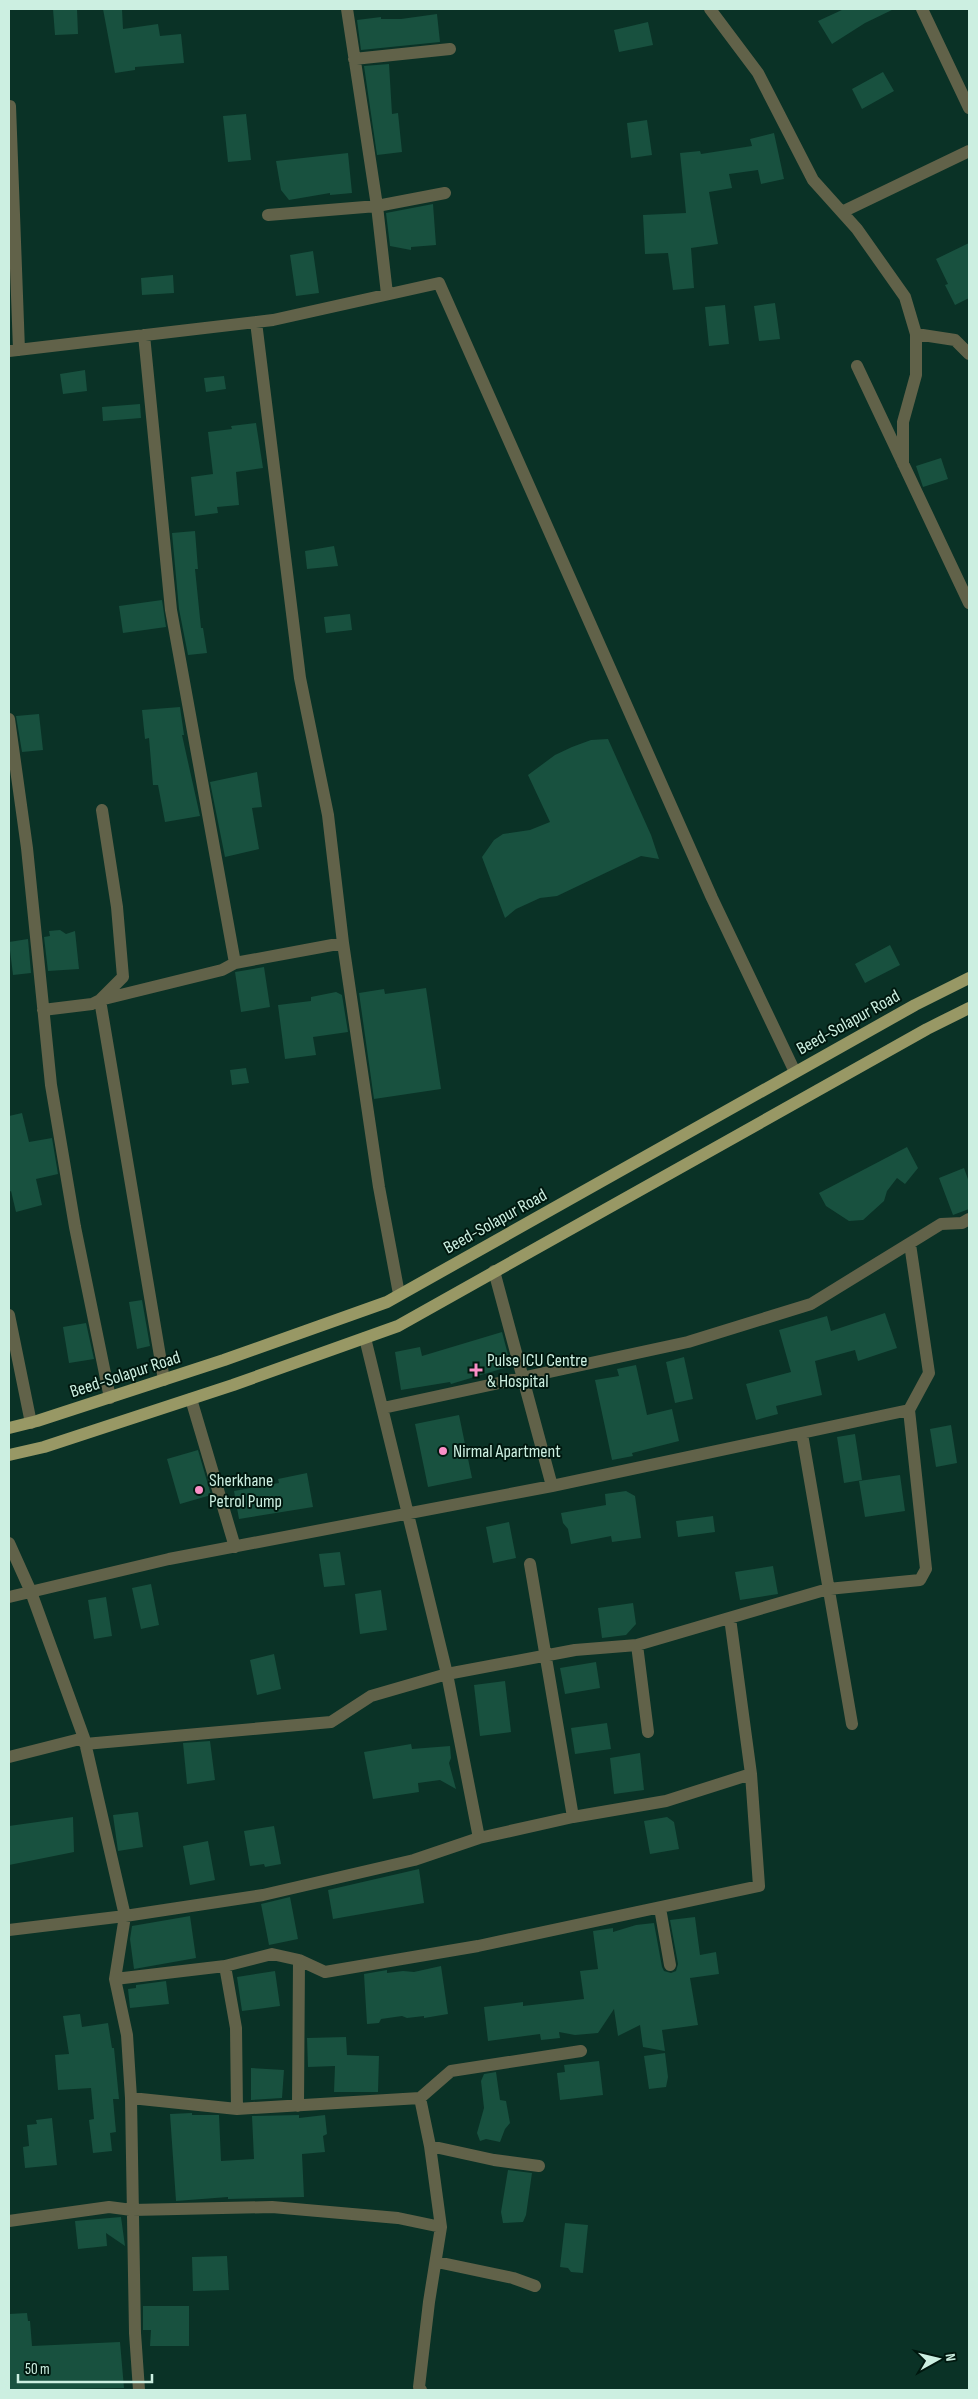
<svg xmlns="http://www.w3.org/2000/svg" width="978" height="2399" font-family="'Sofia Sans Condensed',sans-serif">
<rect width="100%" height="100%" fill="#0a3226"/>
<path fill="#18513f" d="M53,9h24l1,25 -23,1z
M103,9h19l1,20 35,-5 2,12 21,-2 3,29 -49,4v3l-20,3z
M844,9h50l-29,14 -33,21 -14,-23z
M437,14l3,28 -79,8 -4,-30 24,-3v2h20z
M648,22l5,23 -34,7 -5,-22z
M389,64l3,50 6,-1 4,39 -25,3 -13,-89z
M883,72l11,19 -32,18 -10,-20z
M246,114l5,46 -23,2 -5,-46z
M647,120l5,35 -21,3 -4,-35z
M774,133l10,46 -23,5 -3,-14 -29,4 3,14 -23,4 9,52 -27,4 3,40 -21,2 -5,-37 -23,1 -2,-39 43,-2 -6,-60 20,-2 1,3 51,-8 -2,-7z
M348,153l4,40 -22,2v-2l-41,7 -8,-10 -5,-29z
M433,204l3,41 -25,2v3l-21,-4 -4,-33z
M969,243v55l-14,7 -10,-20 3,-1 -12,-25z
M313,251l6,42 -23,3 -6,-41z
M173,275l1,18 -32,2 -1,-17z
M775,303l5,36 -21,2 -5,-35z
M725,305l4,39 -20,2 -4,-39z
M85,370l2,21 -24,3 -3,-20z
M224,376l2,13 -20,3 -2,-14z
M140,404l1,14 -38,3 -1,-14z
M256,423l7,45 -27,4 3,33 -22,2 1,6 -23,3 -4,-39 22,-3 -5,-42 24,-3 -1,-3z
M941,458l7,21 -25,8 -7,-21z
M195,531l3,38h-3l6,59h2l4,25 -19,2 -9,-46 -7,-76z
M334,546l4,20 -31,3 -2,-18z
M162,600l4,27 -43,6 -4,-27z
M350,614l2,16 -26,3 -2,-16z
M180,707l4,28h-2l18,81 -35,6 -7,-37h-5l-4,-47 -4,1 -3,-29z
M39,714l4,36 -21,2 -6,-36z
M608,739l43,96 8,24 -18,-3 -84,40 -17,2 -24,11 -11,9 -23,-61 12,-17 9,-6 27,-4 20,-8 -22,-47 27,-20 17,-8 19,-7z
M257,772l5,35 -10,1 7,41 -34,8 -15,-75z
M60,930l6,4 9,-3 4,38 -31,2 -4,-34 6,-1 -1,-5z
M28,939l3,34 -18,2 -4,-33z
M890,945l10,20 -35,18 -10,-19z
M264,967l6,40 -29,5 -6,-40z
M426,988l15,101 -67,10 -15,-106 25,-4 1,5z
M336,992l6,3 6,37 -35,5 3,18 -31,4 -7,-54 33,-4v-4z
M246,1068l3,15 -17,2 -2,-15z
M22,1113l7,29 23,-4 6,36 -22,5 6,26 -26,7 -5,-21 -2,1v-76z
M907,1147l11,21 -13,16 -8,-6 -10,13 -3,10 -21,19 -14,1 -23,-15 -7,-13z
M964,1168l5,14v27l-16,6 -14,-37z
M142,1300l8,46 -13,3 -8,-47z
M885,1313l12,35 -39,13 -3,-11 -40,11 7,34 -46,11 2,8 -22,6 -10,-36 45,-12 -12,-42 48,-14 4,15z
M86,1323l8,36 -25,4 -6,-36z
M502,1332l9,34 -60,18 -1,-2 -49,8 -6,-38 25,-5 2,9z
M684,1357l9,42 -18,4 -9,-41z
M636,1365l11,50 25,-6 7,32 -47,12 1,3 -21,4 -17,-80 24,-4 -2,-7z
M459,1415l13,63 -44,9 -13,-63z
M951,1425l6,38 -21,4 -6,-38z
M855,1434l7,46 -18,3 -7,-46z
M198,1450l13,45 -31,9 -13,-45z
M307,1473l6,34 -74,12 -5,-28 45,-8 -1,-4z
M900,1475l5,36 -40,6 -6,-36z
M626,1491l9,5 6,42 -29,4 -1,-6 -40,8 -3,-15 -5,-6 -2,-10 45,-8 -1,-11z
M713,1516l2,16 -37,5 -2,-16z
M509,1522l7,36 -23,5 -7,-36z
M340,1552l5,33 -21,2 -5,-33z
M773,1566l5,28 -38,6 -5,-28z
M151,1584l8,41 -18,4 -9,-41z
M381,1590l6,40 -27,4 -5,-40z
M106,1597l6,39 -18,3 -6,-39z
M633,1603l3,21 -10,11 -24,3 -4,-30z
M274,1654l7,35 -24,6 -7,-35z
M596,1662l4,26 -35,6 -5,-26z
M505,1681l6,51 -31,4 -6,-51z
M607,1723l4,26 -36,5 -4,-26z
M210,1741l5,39 -28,4 -4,-41z
M411,1744l1,5 38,-3 1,12 -2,5 7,26 -16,-9 -22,3 1,9 -46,7 -9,-47z
M640,1753l4,37 -30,4 -4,-36z
M138,1812l5,35 -25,4 -5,-36z
M73,1817l1,35 -65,13v-39z
M667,1817l7,5 5,27 -29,5 -6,-33z
M274,1826l7,38 -16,3 -1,-3 -14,2 -6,-35z
M208,1841l7,39 -25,5 -7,-39z
M419,1869l5,34 -91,16 -5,-29z
M290,1897l8,42 -29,6 -8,-41z
M190,1916l6,42 -62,11 -4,-30 2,-13z
M695,1917l5,38 16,-3 3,22 -29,4 8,47 -36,5 3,21 -22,-4 -3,-22 -22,11 -4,-27 -16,24 -23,2 -16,-3 1,6 -19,2 -1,-6 -52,7 -4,-34 39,-5v4l61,-7 -4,-28 18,-2 -5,-38 20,-3v4l23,-7 18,-2 8,44 2,4 7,2 5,-2 2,-7 -8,-44z
M441,1966l7,48 -24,4v-2l-17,2 -5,-2 -21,3 -2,4 -12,1 -3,-50 23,-4v3l16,-2 11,1z
M275,1971l5,35 -38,5 -5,-34z
M166,1981l3,23 -39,4 -2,-19 8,-1v-3z
M80,2014l2,13 26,-4 4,25h2l5,51h-6l3,33 -6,1 2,18 -19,2 -4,-33 5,-1 -3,-31 -33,2 -3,-35 14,-1 -6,-38z
M346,2037l1,18 32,1 -1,36h-44l1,-26 -27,1 -1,-29z
M665,2053l3,24 -2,10 -17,2 -5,-33z
M599,2061l4,34 -43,5 -3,-27 8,-1 -1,-7z
M251,2068l33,2 -2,28 -31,2z
M496,2072l4,28 6,1 4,22 -5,6 -5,13 -14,-3 -6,2 -3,-8 7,-25 -3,-27 3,-7z
M192,2113v2h27l2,46 33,-2 -2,-43 47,-1v3l26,-3 2,19 -4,2 2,16 -23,2 2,43 -76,2v-2l-52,4 -6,-87z
M52,2118l5,47 -32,3 -2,-21 6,-1 -2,-21 10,-1 -1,-4z
M508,2170l24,3 -6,42 -3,7 -20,1 -2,-11z
M121,2217l4,29 -19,-13 1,13 -29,3 -3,-28z
M565,2223l23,2 -5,48 -12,-1 -3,-4 -8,-1z
M227,2256l2,34 -36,1 -1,-34z
M143,2306h46v40h-39l1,-16h-8z
M27,2313l1,8h2l2,25 88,-4 4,46 -115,2v-76z"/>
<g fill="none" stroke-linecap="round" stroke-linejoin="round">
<path stroke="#616249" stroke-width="12" d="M347,9l30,197 10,88
M710,9l48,64 55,107 44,49 48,68 11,37v41l-13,47v42
M922,9l47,99
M354,59l96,-10
M10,106l9,244
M842,212l127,-61
M268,215l109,-9 68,-13
M256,322l44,356 28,137 15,128 36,244 20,107
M916,334l39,6 14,14
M144,335l27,275 64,353
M9,351l264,-31 166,-37 273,615 83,174
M857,366l112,237
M9,719l18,129 24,237 24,142 35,171
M102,810l15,97 6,70 -23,23 122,-30 13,-7 108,-20
M43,1010l49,-6 8,-4 64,380
M494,1271l58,215
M9,1315l22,108
M365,1338l82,336 32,164
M191,1399l44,148
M383,1408l305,-66 123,-38 130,-80 21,-1 7,-4
M802,1434l50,290
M9,1543l22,49 53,146 41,178 -10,63 12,56 4,63 4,235 4,57
M530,1564l43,253
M9,1597l160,-38 383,-73 357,-76
M637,1645l11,87
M85,1744l246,-22 40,-26 76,-22 128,-24 62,-5 191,-56 92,-9 6,-11 -17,-159 20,-37 -19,-129
M9,1757l75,-19
M660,1908l10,57
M9,1930l116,-14 138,-21 151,-35 65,-22 94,-21 93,-16 85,-27
M225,1966l11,62 1,81
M115,1979l110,-13 47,-12 27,6 26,12 153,-26 281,-60 -8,-112 -21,-156
M131,2098l106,11 183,-11 31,-27 130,-20
M420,2098l10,48 11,81 -12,75 -10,85 2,3
M298,2106l1,-146
M430,2146l64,14 45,6
M9,2221l100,-14 23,3 140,-3 126,11 43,9
M437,2262l76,16 22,8"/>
<path stroke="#989865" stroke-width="12" d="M9,1428l28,-7 187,-61 163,-58 528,-297 54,-27
M9,1455l35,-8 189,-62 165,-59 529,-297 42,-21"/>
</g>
<g fill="#fa8fc7" stroke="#00180f" stroke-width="2">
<path d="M473.5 1362.5h5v5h5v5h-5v5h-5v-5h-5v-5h5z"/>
<circle cx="443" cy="1451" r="5"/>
<circle cx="199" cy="1490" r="5"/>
</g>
<g text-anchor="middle" stroke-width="4" stroke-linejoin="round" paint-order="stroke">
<g font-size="18" fill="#ccefe1" stroke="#00180f">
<text transform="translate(848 1022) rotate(-29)" y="6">Beed-Solapur Road</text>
<text transform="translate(495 1221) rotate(-29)" y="6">Beed-Solapur Road</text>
<text transform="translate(125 1374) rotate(-18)" y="6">Beed-Solapur Road</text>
</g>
<g font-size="18" fill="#ccefe1" stroke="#00180f" text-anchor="start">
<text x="487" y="1366">Pulse ICU Centre<tspan x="487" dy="21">&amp; Hospital</tspan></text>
<text x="453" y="1457">Nirmal Apartment</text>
<text x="209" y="1486">Sherkhane<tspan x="209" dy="21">Petrol Pump</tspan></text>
</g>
</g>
<rect width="978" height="2399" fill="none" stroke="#ccefe1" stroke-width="20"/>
<g transform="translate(938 2359) rotate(82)" stroke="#00180f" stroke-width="4" paint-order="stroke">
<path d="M0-4L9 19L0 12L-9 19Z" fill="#ccefe1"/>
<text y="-8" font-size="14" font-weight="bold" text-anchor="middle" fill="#ccefe1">N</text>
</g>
<path d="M18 2374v8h134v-8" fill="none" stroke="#ccefe1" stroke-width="2.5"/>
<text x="25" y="2374" font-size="15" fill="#ccefe1" stroke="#00180f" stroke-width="4" paint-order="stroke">50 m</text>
</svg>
